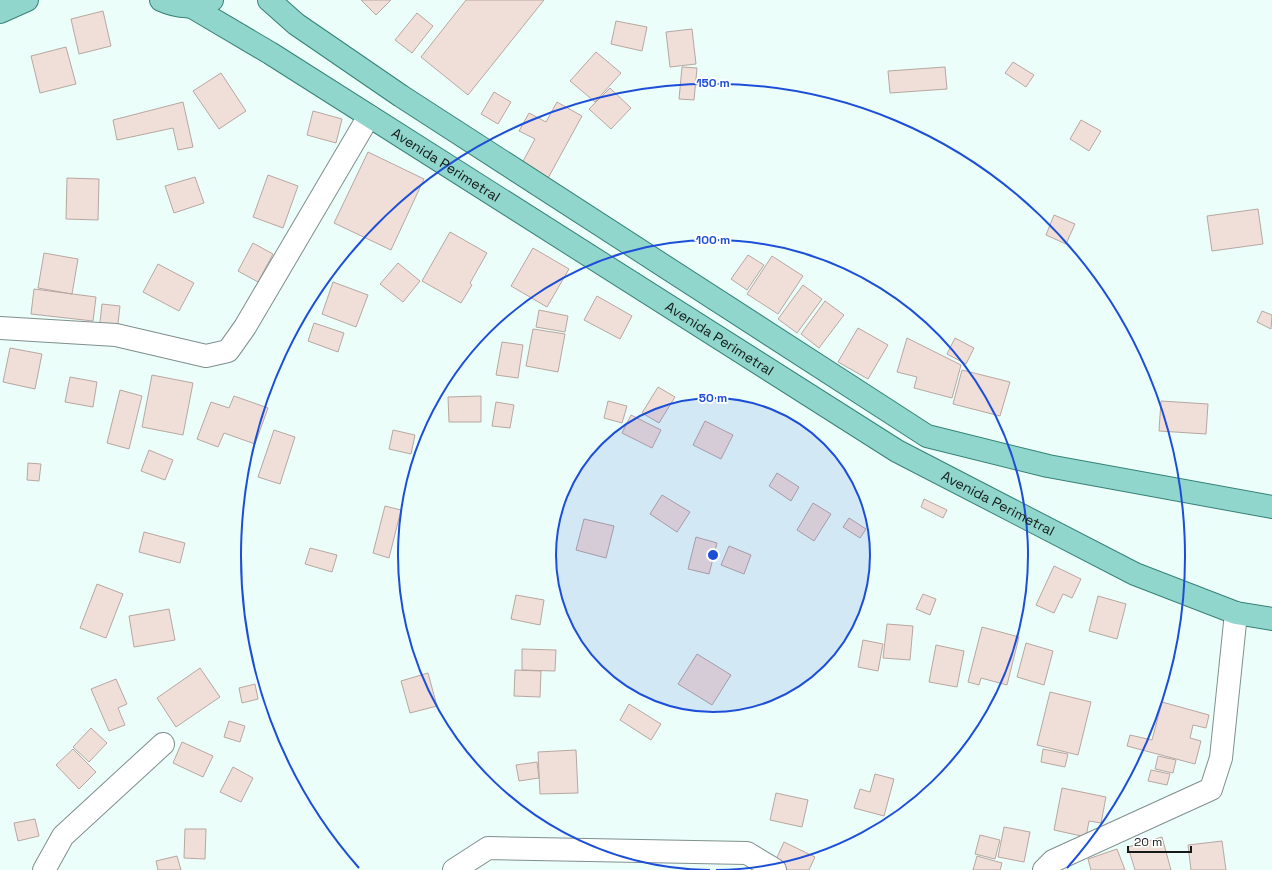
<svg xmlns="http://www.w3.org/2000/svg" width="1272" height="870" font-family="'Space Grotesk',sans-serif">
<rect width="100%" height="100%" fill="#ebfefa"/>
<path fill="#f0dfd9" stroke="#b8a7a1" d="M361,0h30l-15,15z
M466,0h78l-76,95 -47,-38z
M103,11l8,35 -32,8 -8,-35z
M417,13l16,13 -21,27 -17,-13z
M616,21l31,6 -5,24 -31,-7z
M692,29l4,35 -26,3 -4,-35z
M66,47l10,37 -36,9 -9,-37z
M596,52l25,21 -26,29 -25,-21z
M1013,62l21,13 -8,12 -21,-14z
M682,67l15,1 -3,32 -15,-1z
M945,67l2,22 -57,4 -2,-22z
M221,73l25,38 -27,18 -26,-38z
M610,88l21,20 -20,21 -22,-20z
M494,92l17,10 -13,22 -17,-10z
M183,102l10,45 -15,3 -5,-22 -56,12 -4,-20z
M557,102l25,14 -35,64 -26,-15 14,-26 -16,-8 10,-18 17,9z
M313,111l29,8 -6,24 -29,-8z
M1081,120l20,11 -12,20 -19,-12z
M368,152l56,27 -33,71 -57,-27z
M268,175l30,11 -15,42 -30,-11z
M195,177l9,26 -30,10 -9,-27z
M67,178l32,1 -1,41 -32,-1z
M1258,209l5,35 -51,7 -5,-35z
M1054,215l21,9 -9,20 -20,-9z
M450,232l37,21 -17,30 2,2 -11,18 -39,-22z
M253,243l20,11 -15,28 -20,-11z
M533,248l36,21 -22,38 -36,-21z
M44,253l34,6 -6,35 -34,-6z
M748,255l16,10 -17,25 -16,-11z
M772,256l31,20 -25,38 -31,-20z
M398,263l22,18 -17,21 -23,-18z
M158,264l36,19 -15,28 -36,-19z
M333,282l35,13 -12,32 -34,-13z
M803,285l19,14 -25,34 -19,-14z
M34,289l62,8 -3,24 -62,-7z
M597,296l35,20 -12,23 -36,-19z
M825,301l19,14 -25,33 -18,-14z
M102,304l18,2 -3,26 -18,-1z
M539,310l29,6 -3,16 -29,-5z
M1262,311l10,4 -1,14 -14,-7z
M314,323l30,10 -6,19 -30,-11z
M858,328l30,17 -20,34 -30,-17z
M533,329l32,5 -7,38 -32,-6z
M907,338l54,27 -9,33 -38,-10 3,-11 -20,-5z
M955,338l19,10 -8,16 -19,-10z
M502,342l21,3 -5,33 -22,-3z
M10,348l32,6 -7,35 -32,-7z
M962,370l48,12 -10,34 -47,-12z
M152,375l41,8 -10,52 -41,-8z
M70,377l27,5 -4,25 -28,-5z
M658,387l17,10 -16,26 -17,-10z
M120,390l22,6 -13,53 -22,-6z
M234,396l34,12 -13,36 -31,-11 -6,14 -21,-8 14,-37 18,6z
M481,396v26h-32l-1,-25z
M608,401l19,5 -5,17 -18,-5z
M1161,401l47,3 -2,30 -47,-3z
M496,402l18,3 -4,23 -18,-2z
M631,415l30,15 -9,18 -30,-15z
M705,421l28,14 -12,24 -28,-14z
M274,430l21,7 -15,47 -22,-7z
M393,430l22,5 -4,19 -22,-5z
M149,450l24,10 -8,20 -24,-9z
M28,463l13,1 -2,17 -12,-1z
M777,473l22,14 -8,14 -22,-15z
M662,495l28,17 -13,20 -27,-18z
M924,499l23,11 -4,8 -22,-11z
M813,503l18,11 -17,27 -17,-11z
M385,506l16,4 -12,48 -16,-5z
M849,518l17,11 -6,9 -17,-11z
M584,519l30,7 -8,32 -30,-8z
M144,532l41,11 -5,20 -41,-11z
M696,537l21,6 -8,31 -21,-5z
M729,546l22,9 -7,19 -23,-9z
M310,548l27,7 -5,17 -27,-8z
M1054,566l27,13 -9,19 -9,-4 -9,19 -18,-8z
M97,584l26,10 -17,44 -26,-10z
M923,594l13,5 -6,16 -14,-6z
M516,595l28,5 -4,25 -29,-6z
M1098,596l28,8 -9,35 -28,-8z
M169,609l6,31 -41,7 -5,-31z
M887,624l26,2 -3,34 -27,-2z
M982,627l37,10 -12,48 -26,-7 -2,7 -11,-3z
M863,640l20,4 -5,27 -20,-4z
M1026,643l27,8 -9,34 -27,-8z
M936,645l28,6 -7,36 -28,-5z
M522,649l34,1 -1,21 -33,-1z
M697,654l34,21 -19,30 -34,-21z
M200,668l20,29 -44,30 -19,-29z
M515,670l26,1 -1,26 -26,-1z
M428,673l9,33 -27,7 -9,-32z
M116,679l11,25 -9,4 7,17 -16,6 -18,-42z
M255,684l3,15 -16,4 -3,-15z
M1050,692l41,10 -13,53 -41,-10z
M1162,702l47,13 -3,13 -13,-3 -3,13 11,3 -6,23 -68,-18 3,-11 22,5z
M629,704l32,20 -10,16 -31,-20z
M229,721l16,5 -5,16 -16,-5z
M91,728l16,15 -18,19 -16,-15z
M182,742l31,14 -10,21 -30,-14z
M73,749l23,23 -17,17 -23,-24z
M1043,749l25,5 -3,13 -24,-5z
M576,750l2,43 -38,1 -2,-42z
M1158,756l18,4 -3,13 -18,-4z
M537,762l2,16 -20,3 -3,-16z
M233,767l20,11 -12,24 -21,-10z
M1151,770l19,4 -3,11 -19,-4z
M875,774l19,5 -10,37 -30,-8 6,-19 10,3z
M1062,788l44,9 -5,26 -12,-2 -3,16 -32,-7z
M776,793l32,7 -6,27 -32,-7z
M35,819l4,17 -21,5 -4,-18z
M1004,827l26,5 -6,30 -26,-5z
M185,829h21l-1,30 -21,-1z
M980,835l20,5 -5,19 -20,-5z
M1162,837l9,33h-36l-7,-23z
M1222,841l4,29h-35l-3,-25z
M784,842l31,15 -6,13h-27l-9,-4z
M1117,849l8,21h-34l-3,-11z
M177,856l4,14h-23l-2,-9z
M977,856l25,7 -2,7h-27z"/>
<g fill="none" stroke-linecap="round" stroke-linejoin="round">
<defs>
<path id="minor" d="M0,328l116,7 90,21 22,-5 17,-24 124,-211
M44,870l19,-34 100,-92
M454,870l34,-22 259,5 28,17
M1044,870l9,-9 158,-72 10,-31 15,-145"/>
<g id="major">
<path d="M161,0c18,8 33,9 51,0"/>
<path d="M269,0l27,24 105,72 526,340 121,30 224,41"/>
<path id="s1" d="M192,7l78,46 627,398 238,123 101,39 36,6"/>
<path d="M0,12l27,-12"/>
</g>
</defs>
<use href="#minor" stroke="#7e8f8c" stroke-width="24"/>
<use href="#major" stroke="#358277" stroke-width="24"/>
<use href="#minor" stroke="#fff" stroke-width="22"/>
<use href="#major" stroke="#91d6cc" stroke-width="22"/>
</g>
<circle cx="713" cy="555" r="157" fill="#1d4ed8" fill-opacity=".12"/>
<g fill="none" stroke="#1d4ed8" stroke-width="2">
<circle cx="713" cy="555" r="157"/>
<path d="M710 870A315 315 0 1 1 716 870"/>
<path d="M359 868A472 472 0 1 1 1067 868"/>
</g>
<g text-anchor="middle" stroke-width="3.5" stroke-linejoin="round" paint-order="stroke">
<g font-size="14" fill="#141b19" stroke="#fff">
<text dy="5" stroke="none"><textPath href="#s1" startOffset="299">Avenida Perimetral</textPath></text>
<text dy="5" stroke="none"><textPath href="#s1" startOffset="623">Avenida Perimetral</textPath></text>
<text dy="5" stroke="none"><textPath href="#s1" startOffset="947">Avenida Perimetral</textPath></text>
</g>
</g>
<circle cx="713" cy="555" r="6" fill="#1d4ed8" stroke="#fff" stroke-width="2"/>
<g font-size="12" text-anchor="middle" font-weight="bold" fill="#1d4ed8" stroke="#fff" stroke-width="3.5" stroke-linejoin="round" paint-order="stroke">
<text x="713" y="87">150 m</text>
<text x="713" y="244">100 m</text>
<text x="713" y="402">50 m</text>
</g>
<path d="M1128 846v6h63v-6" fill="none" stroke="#141b19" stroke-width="2"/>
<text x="1134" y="846" font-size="12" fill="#141b19" stroke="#ffffff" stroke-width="3" paint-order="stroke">20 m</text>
</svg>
